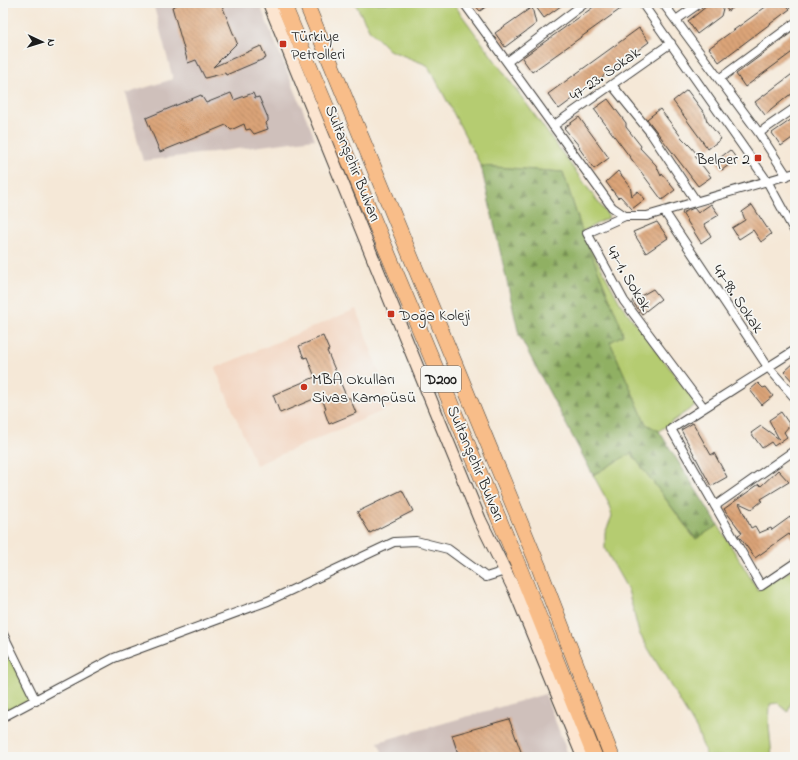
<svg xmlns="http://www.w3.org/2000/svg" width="798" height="760" font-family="'Indie Flower',sans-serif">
<defs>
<pattern id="forest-firs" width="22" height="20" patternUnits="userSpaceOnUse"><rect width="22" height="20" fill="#90b063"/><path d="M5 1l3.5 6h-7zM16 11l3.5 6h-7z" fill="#758e51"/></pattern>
<pattern id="building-back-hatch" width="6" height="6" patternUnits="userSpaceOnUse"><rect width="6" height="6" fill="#dba478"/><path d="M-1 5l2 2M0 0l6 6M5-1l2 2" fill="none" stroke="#b18562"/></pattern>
</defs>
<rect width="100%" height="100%" fill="#f6f6f2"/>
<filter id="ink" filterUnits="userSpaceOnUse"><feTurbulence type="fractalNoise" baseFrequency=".025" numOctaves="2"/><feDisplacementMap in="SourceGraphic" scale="8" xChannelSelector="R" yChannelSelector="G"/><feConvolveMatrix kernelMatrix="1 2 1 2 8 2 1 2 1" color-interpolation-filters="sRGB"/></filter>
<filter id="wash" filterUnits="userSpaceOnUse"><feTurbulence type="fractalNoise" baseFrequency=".012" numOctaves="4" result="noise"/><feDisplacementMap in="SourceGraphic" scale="16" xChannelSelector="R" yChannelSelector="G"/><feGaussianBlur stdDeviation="0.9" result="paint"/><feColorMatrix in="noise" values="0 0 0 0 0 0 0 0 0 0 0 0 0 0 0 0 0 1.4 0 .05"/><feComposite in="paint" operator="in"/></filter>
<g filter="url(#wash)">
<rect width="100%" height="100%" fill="#f5e8d7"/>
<path fill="#f3d4bf" d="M356,309l36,98 -136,58 -41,-97z"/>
<path fill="#cfc0bb" d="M153,3h106l56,136 -172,22 -18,-67 48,-15z
M545,694l24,63h-185l-6,-15z"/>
<path fill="#b5cc71" stroke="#687446" d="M355,3h98l156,214 -27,15 38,71 77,101 -38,27 -13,-7 -36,-82 13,-7 -3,-11 -38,-93 -19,-59 -82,-6 -46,-88 -8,-13 -38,-15 -19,-19z
M631,452l64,87 23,-14 40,65 37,-22v123l-7,21 -10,-9 -8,1 -1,23 3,30h-65l-10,-27 -58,-97 -11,-43 -23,-41v-16l7,-17 -4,-14 -15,-27z
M3,640l29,61 -29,14z"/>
<path fill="url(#forest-firs)" stroke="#566640" d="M481,166l82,6 19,59 38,93 3,11 -13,7 36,82 13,7 59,94 -22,14 -65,-86 -38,22 -74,-140z"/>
<g id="blocks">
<path fill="url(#building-back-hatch)" d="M181,3h40l16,40 -24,24 48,-21 5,12 -40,17 -1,-2 -20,5 -9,-18 -8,3 -16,-56z
M473,3h18l-11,8z
M533,3h32l-21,15z
M599,3h30l-97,69 -10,-14z
M711,3h29l-12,8 -4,-6 -3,11 -24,18 -9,-13z
M771,3h14l5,6 -71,53 -10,-14z
M532,7l4,17 -31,23 -10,-14z
M639,28l10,14 -90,67 -11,-15z
M795,30v20l-50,37 -9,-13z
M795,72v21l-7,3 -23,19 -10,-13z
M687,90l18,24 2,7 14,18 -13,10 -35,-48z
M231,93l3,7 19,-7 2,5 4,-1 9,21v3l-2,2 2,6 -14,5 -4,-5 -4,1 -2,-6 -13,6 -5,-5 -66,27 -14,-34 55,-23 5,8z
M608,99l18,24v4l15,19 -1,2 16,17 5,11 1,-2 13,16 -13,10 -68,-91z
M660,109l22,29 9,9 6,7 -2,2 16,21 -13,9 -51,-67z
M579,117l30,41 -15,11 -15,-21 1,-1 -16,-19z
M795,117v19l-14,10 -9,-13z
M730,150l7,9 -15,11 -6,-9z
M618,171l12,15 2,10 6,-5 7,8 -13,10 -12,-13 -2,2 -12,-16z
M711,204l8,11 -15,9 7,12 -10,7 -19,-30 12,-5 4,5z
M752,205l19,29 -10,8 -8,-12 -14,9 -7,-11 13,-8 -3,-8z
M657,222l11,16 -22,15 -13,-21z
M653,289l8,10 -19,15 -10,-13z
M323,336l6,14 -2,1 20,47h3l6,15 -27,11 -5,-14 2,-1 -5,-13 -41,17 -7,-18 42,-18 -8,-20 -3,1 -5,-12z
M795,362v22l-11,-12z
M758,383l5,5 3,-1 7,9 -11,9 -12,-15z
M781,412l9,13 -6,7 3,5 -13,9 -3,-4 -9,6 -11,-15 10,-7 18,13 -10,-19z
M693,423l18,32 3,-2 13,24 -16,9 -30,-56z
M778,470l11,12 -28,17 1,2 -10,8 -13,-6 12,25 4,-2 4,7 12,-5 1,2 18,-13 5,5v21l-6,-9 -34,24 -17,-23 4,-2 -18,-24 35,-25 2,2z
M402,490l11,21 -43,22 -13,-21z
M509,719l14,38h-64l-7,-22z"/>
</g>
</g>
<g filter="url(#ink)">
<use href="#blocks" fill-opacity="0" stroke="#3d3b38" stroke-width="1"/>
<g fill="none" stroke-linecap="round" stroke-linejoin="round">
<defs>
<path id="street" d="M464,3l148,204 13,9 -38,17 37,68 80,107 -33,21 90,157 34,-23
M642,3l125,178 28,51
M663,3l96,130 28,43
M676,20l24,-17
M507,62l78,-59
M719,79l76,-56
M612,85l38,47 46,69
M553,126l118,-83
M759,133l36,-25
M664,211l104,156 27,31
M625,216h22l148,-43
M704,408l91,-58
M715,506l80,-56
M3,634l33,67
M3,717l111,-59 154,-57 126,-59 22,-1 32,8 38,28 19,-6"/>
<path id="secondary" d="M269,3l172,422 39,95 35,71 68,166"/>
<path id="highway" d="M283,3l239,571 73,183
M306,3l232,562 74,192"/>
</defs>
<use href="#street" stroke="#3d3b38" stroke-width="10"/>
<use href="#secondary" stroke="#3d3b38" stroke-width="14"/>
<use href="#highway" stroke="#3d3b38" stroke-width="16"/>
<use href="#street" stroke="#fff" stroke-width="8"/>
<use href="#secondary" stroke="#fce5d0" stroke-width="12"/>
<use href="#highway" stroke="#f8bd89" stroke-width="15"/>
</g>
</g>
<g fill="#c8321e" stroke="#f6f6f2" stroke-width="1.5">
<rect x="279" y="40" width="8" height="8" rx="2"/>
<rect x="754" y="154" width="8" height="8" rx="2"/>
<rect x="387" y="310" width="8" height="8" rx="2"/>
<circle cx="304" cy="387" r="4"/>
</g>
<g text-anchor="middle" stroke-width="3.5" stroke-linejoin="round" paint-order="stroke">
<rect fill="#f6f6f2" stroke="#5d5d5c" stroke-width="1" x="421" y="366" width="40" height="26" rx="3"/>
<g font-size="15" font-weight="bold" fill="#1c1c1c">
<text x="441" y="384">D200</text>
</g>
<g font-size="16" fill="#1c1c1c" stroke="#f6f6f2" text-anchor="start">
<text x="291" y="41">Türkiye<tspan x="291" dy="18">Petrolleri</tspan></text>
<text x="750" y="164" text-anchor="end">Belper 2</text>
<text x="399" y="320">Doğa Koleji</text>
<text x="312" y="384">MBA Okulları<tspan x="312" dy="18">Sivas Kampüsü</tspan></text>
</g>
<g font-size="16" fill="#1c1c1c" stroke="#f6f6f2">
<text transform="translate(604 73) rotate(-35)" y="6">47-23. Sokak</text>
<text transform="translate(354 163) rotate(68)" y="6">Sultanşehir Bulvarı</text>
<text transform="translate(630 278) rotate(59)" y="6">47-1. Sokak</text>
<text transform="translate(739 298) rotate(56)" y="6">47-98. Sokak</text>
<text transform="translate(477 463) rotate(67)" y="6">Sultanşehir Bulvarı</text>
</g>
</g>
<rect width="798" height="760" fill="none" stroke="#f6f6f2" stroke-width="16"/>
<g transform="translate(42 42) rotate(94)" stroke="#f6f6f2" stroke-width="3" paint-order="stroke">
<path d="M0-3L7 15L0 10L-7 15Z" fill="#1c1c1c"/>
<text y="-6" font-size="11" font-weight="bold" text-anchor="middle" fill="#1c1c1c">N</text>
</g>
</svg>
